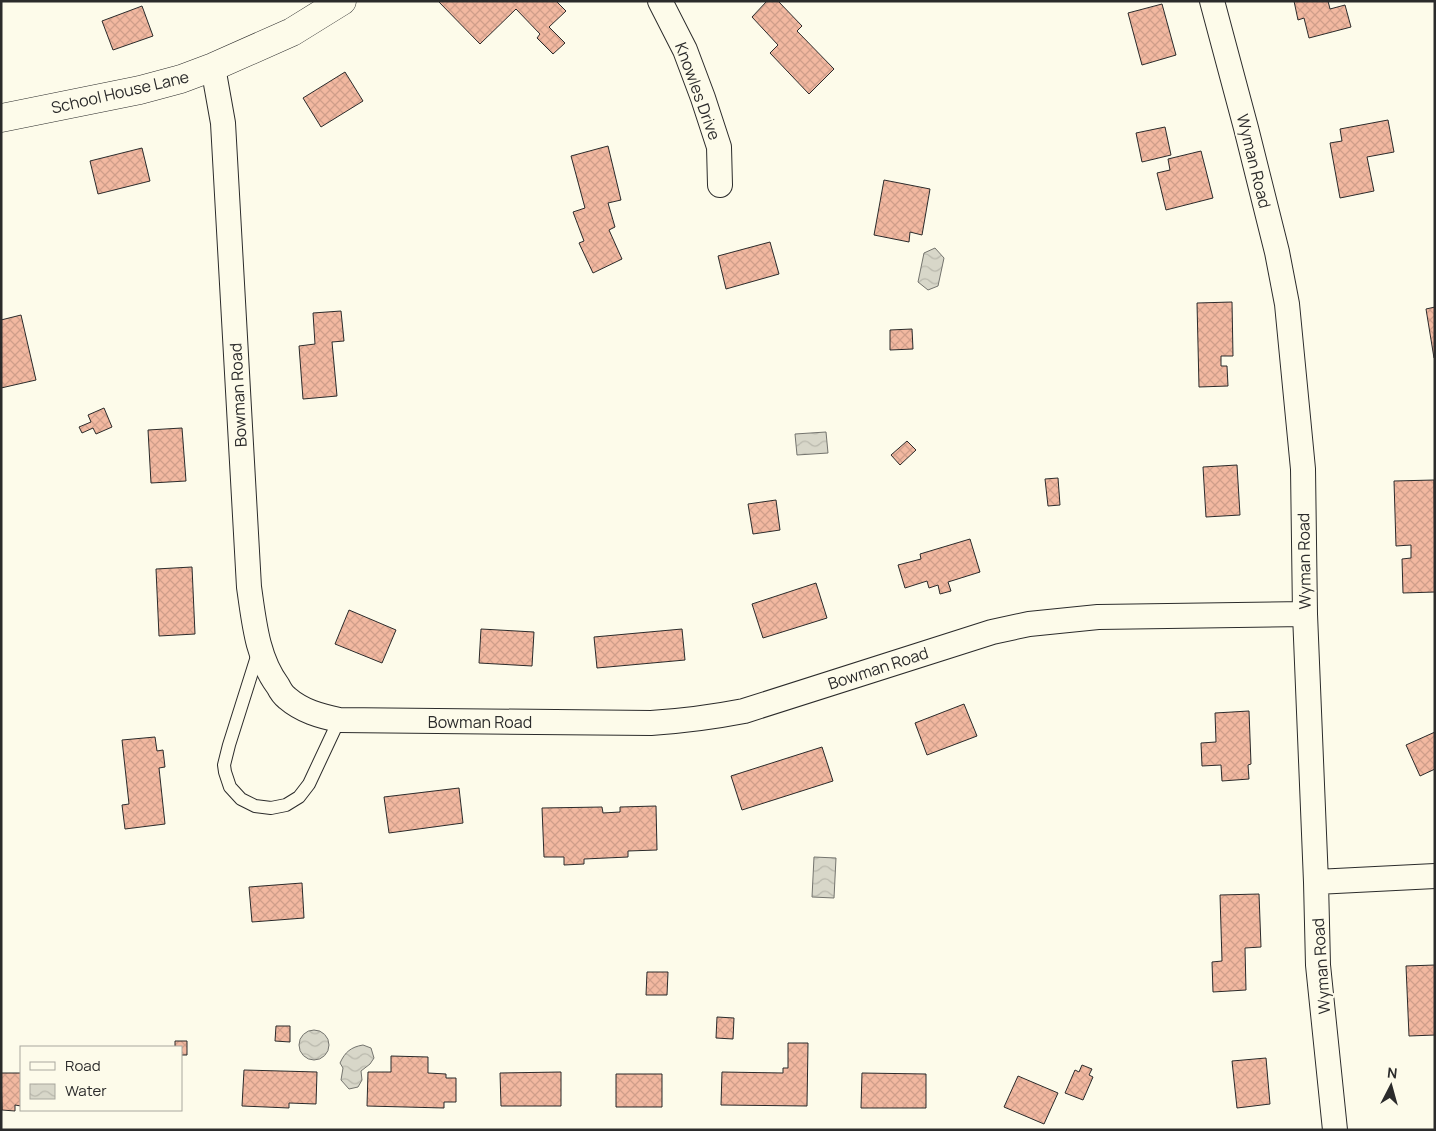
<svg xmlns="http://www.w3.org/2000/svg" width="1436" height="1131" font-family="Manrope,sans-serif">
<defs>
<pattern id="water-waves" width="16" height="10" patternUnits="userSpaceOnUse" patternTransform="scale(1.25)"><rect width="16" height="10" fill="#d8d7c9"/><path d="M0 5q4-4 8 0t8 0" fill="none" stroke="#bab9ad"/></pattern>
<pattern id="building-cross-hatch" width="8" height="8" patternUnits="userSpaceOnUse" patternTransform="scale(1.25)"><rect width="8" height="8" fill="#f2b8a0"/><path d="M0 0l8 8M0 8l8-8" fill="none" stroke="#d09e8a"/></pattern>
</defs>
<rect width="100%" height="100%" fill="#fdfbea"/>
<path fill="url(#water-waves)" stroke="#74746e" d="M935,248l9,10 -6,28 -10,4 -10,-8 6,-29z
M826,432l2,21 -31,2 -2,-21z
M814,857l22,1 -2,40 -22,-1z
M299 1045a15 15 0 1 1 30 0a15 15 0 1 1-30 0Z
M363,1045l8,3 3,10 -4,6 -9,7 1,9 -4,7 -9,2 -8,-9 2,-12 -3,-5c5,-11 11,-16 23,-18z"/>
<path fill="url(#building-cross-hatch)" stroke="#2b2b2b" d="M438,1h118l10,10 -17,16 16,16 -12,11 -16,-16 3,-4 -24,-25 -36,35z
M767,1h11l24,25 -5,5 37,38 -25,25 -39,-41 8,-8 -26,-28z
M1294,1h34l2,8 15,-4 6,22 -42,11 -5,-20 -6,2z
M1162,4l14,51 -34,10 -14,-52z
M142,6l11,30 -40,14 -11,-29z
M345,72l18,29 -42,26 -18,-29z
M1388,120l6,32 -27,5 7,34 -34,7 -10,-55 12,-2 -2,-12z
M1165,127l6,28 -29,7 -6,-29z
M608,146l13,54 -13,3 7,24 -6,3 13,29 -29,14 -14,-30 5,-2 -11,-29 12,-4 -14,-52z
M142,148l8,33 -52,13 -8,-33z
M1201,151l12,47 -47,12 -9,-37 13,-3 -2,-11z
M884,180l46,9 -8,46 -12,-3 -1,10 -35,-7z
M770,242l9,32 -53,15 -8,-33z
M1232,302l1,54h-12v10h6l1,20 -29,1 -2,-84z
M1435,307v51h-1l-8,-49z
M341,311l3,30 -12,1 5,54 -34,3 -4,-53 16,-2 -2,-31z
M21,315l15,65 -35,8v-68z
M912,329l1,20 -23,1v-20z
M104,408l8,19 -16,7 -3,-6 -11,5 -3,-6 12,-5 -3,-7z
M182,428l4,53 -35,2 -3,-53z
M907,441l9,9 -16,15 -9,-10z
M1237,465l3,50 -34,2 -3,-50z
M1058,478l2,27 -12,1 -3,-27z
M1434,480l1,112 -32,1 -1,-34 9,-1v-13l-15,1 -2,-65z
M776,500l4,30 -27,4 -5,-30z
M970,539l10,33 -32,10 3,9 -11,3 -2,-9 -9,3 -2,-7 -22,7 -7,-23 23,-6 -1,-5z
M192,567l3,67 -36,2 -3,-67z
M816,583l11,35 -64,20 -11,-34z
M349,610l47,20 -14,33 -47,-19z
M481,629l53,3 -2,34 -53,-3z
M682,629l3,31 -88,8 -3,-31z
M964,704l13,32 -50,19 -12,-32z
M1249,711l2,53 -3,1 1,14 -27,2 -1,-16 -19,1 -1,-23 15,-1 -1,-29z
M1435,732v37l-15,7 -14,-31z
M155,737l2,14 6,-1 2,17 -6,1 6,56 -40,5 -3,-24 7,-1 -7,-64z
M822,747l11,34 -91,29 -11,-34z
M459,788l4,35 -74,10 -5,-36z
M656,806l1,44 -29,1v6l-44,2v5l-20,1v-8h-20l-2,-49 60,-1 1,6 17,-1v-5z
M302,883l2,35 -52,4 -3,-35z
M1259,894l2,53 -16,1 1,42 -33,2 -1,-30 10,-1 -2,-66z
M1435,965v70l-26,1 -3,-70z
M647,972h21l-1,23h-21z
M717,1017l17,1 -1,21 -17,-1z
M276,1026h14v16l-15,-1z
M175,1041h12v14h-6v-8h-6z
M788,1043h20l-1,63 -86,-1 1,-33 61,1v-5h5z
M391,1056l37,1v16l18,1v4h10v24h-12v6l-77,-2 1,-34h23z
M1266,1058l4,46 -33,4 -5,-47z
M1082,1065l10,4 -3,6 4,2 -10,23 -18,-7 10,-23 4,2z
M244,1070l73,2 -1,32 -27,-1v5l-47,-2z
M561,1072v34h-60l-1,-33z
M1,1073h20v33l-6,-1v6l-13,-1z
M862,1073l64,1v34h-65z
M616,1074h46v33h-46z
M1018,1076l40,17 -14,31 -40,-17z"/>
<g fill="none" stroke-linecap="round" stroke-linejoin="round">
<defs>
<path id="service" d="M259,650l-30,95 -5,20 1,7 5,15 11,12 14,7 16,2 15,-3 13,-8 10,-13 30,-64"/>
<path id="minor" d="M660,1l25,49 18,48 16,49 1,38
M1212,1l34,127 31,124 10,52 16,165 2,145 11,268 2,83 17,165
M213,67l10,56 26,464c5,34 8,71 29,99 2,4 5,9 9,12 15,13 33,18 52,22l312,3c31,-2 62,-6 93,-12l248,-79 37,-8 69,-7 207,-3
M1316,882l119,-6"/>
<path id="tertiary" d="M1,118l139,-28 41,-11 32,-12 79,-35 50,-31"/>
</defs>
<use href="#service" stroke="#2b2b2b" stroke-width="14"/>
<use href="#minor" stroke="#2b2b2b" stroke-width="26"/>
<use href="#tertiary" stroke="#2b2b2b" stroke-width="29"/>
<use href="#service" stroke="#fdfbea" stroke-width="12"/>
<use href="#minor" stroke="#fdfbea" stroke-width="24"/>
<use href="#tertiary" stroke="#fdfbea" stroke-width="28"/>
</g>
<g text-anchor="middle" stroke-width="4" stroke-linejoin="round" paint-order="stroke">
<g font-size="16" fill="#2b2b2b" stroke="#fdfbea">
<text transform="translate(698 91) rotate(70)" y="6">Knowles Drive</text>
<text transform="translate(120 92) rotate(-13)" y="6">School House Lane</text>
<text transform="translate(1254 161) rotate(76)" y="6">Wyman Road</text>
<text transform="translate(238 395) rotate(-93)" y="6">Bowman Road</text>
<text transform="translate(1304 561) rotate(-91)" y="6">Wyman Road</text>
<text transform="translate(878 668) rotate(-18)" y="6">Bowman Road</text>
<text x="480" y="728">Bowman Road</text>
<text transform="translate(1321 966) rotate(-94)" y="6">Wyman Road</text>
</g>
</g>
<rect width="1436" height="1131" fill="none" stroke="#2b2b2b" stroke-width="5"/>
<rect x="20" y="1046" width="162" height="65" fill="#fdfbea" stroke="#a9a89e"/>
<rect x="30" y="1062" width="25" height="8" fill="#fdfbea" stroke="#a9a89e"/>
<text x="65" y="1071" font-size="15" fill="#2b2b2b">Road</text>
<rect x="30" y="1084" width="25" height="15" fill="url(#water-waves)" stroke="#a9a89e"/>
<text x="65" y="1096" font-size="15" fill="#2b2b2b">Water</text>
<g transform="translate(1391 1086) rotate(6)" stroke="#fdfbea" stroke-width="4" paint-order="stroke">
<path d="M0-4L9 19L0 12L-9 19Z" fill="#2b2b2b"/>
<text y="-8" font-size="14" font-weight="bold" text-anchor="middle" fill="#2b2b2b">N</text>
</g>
</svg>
